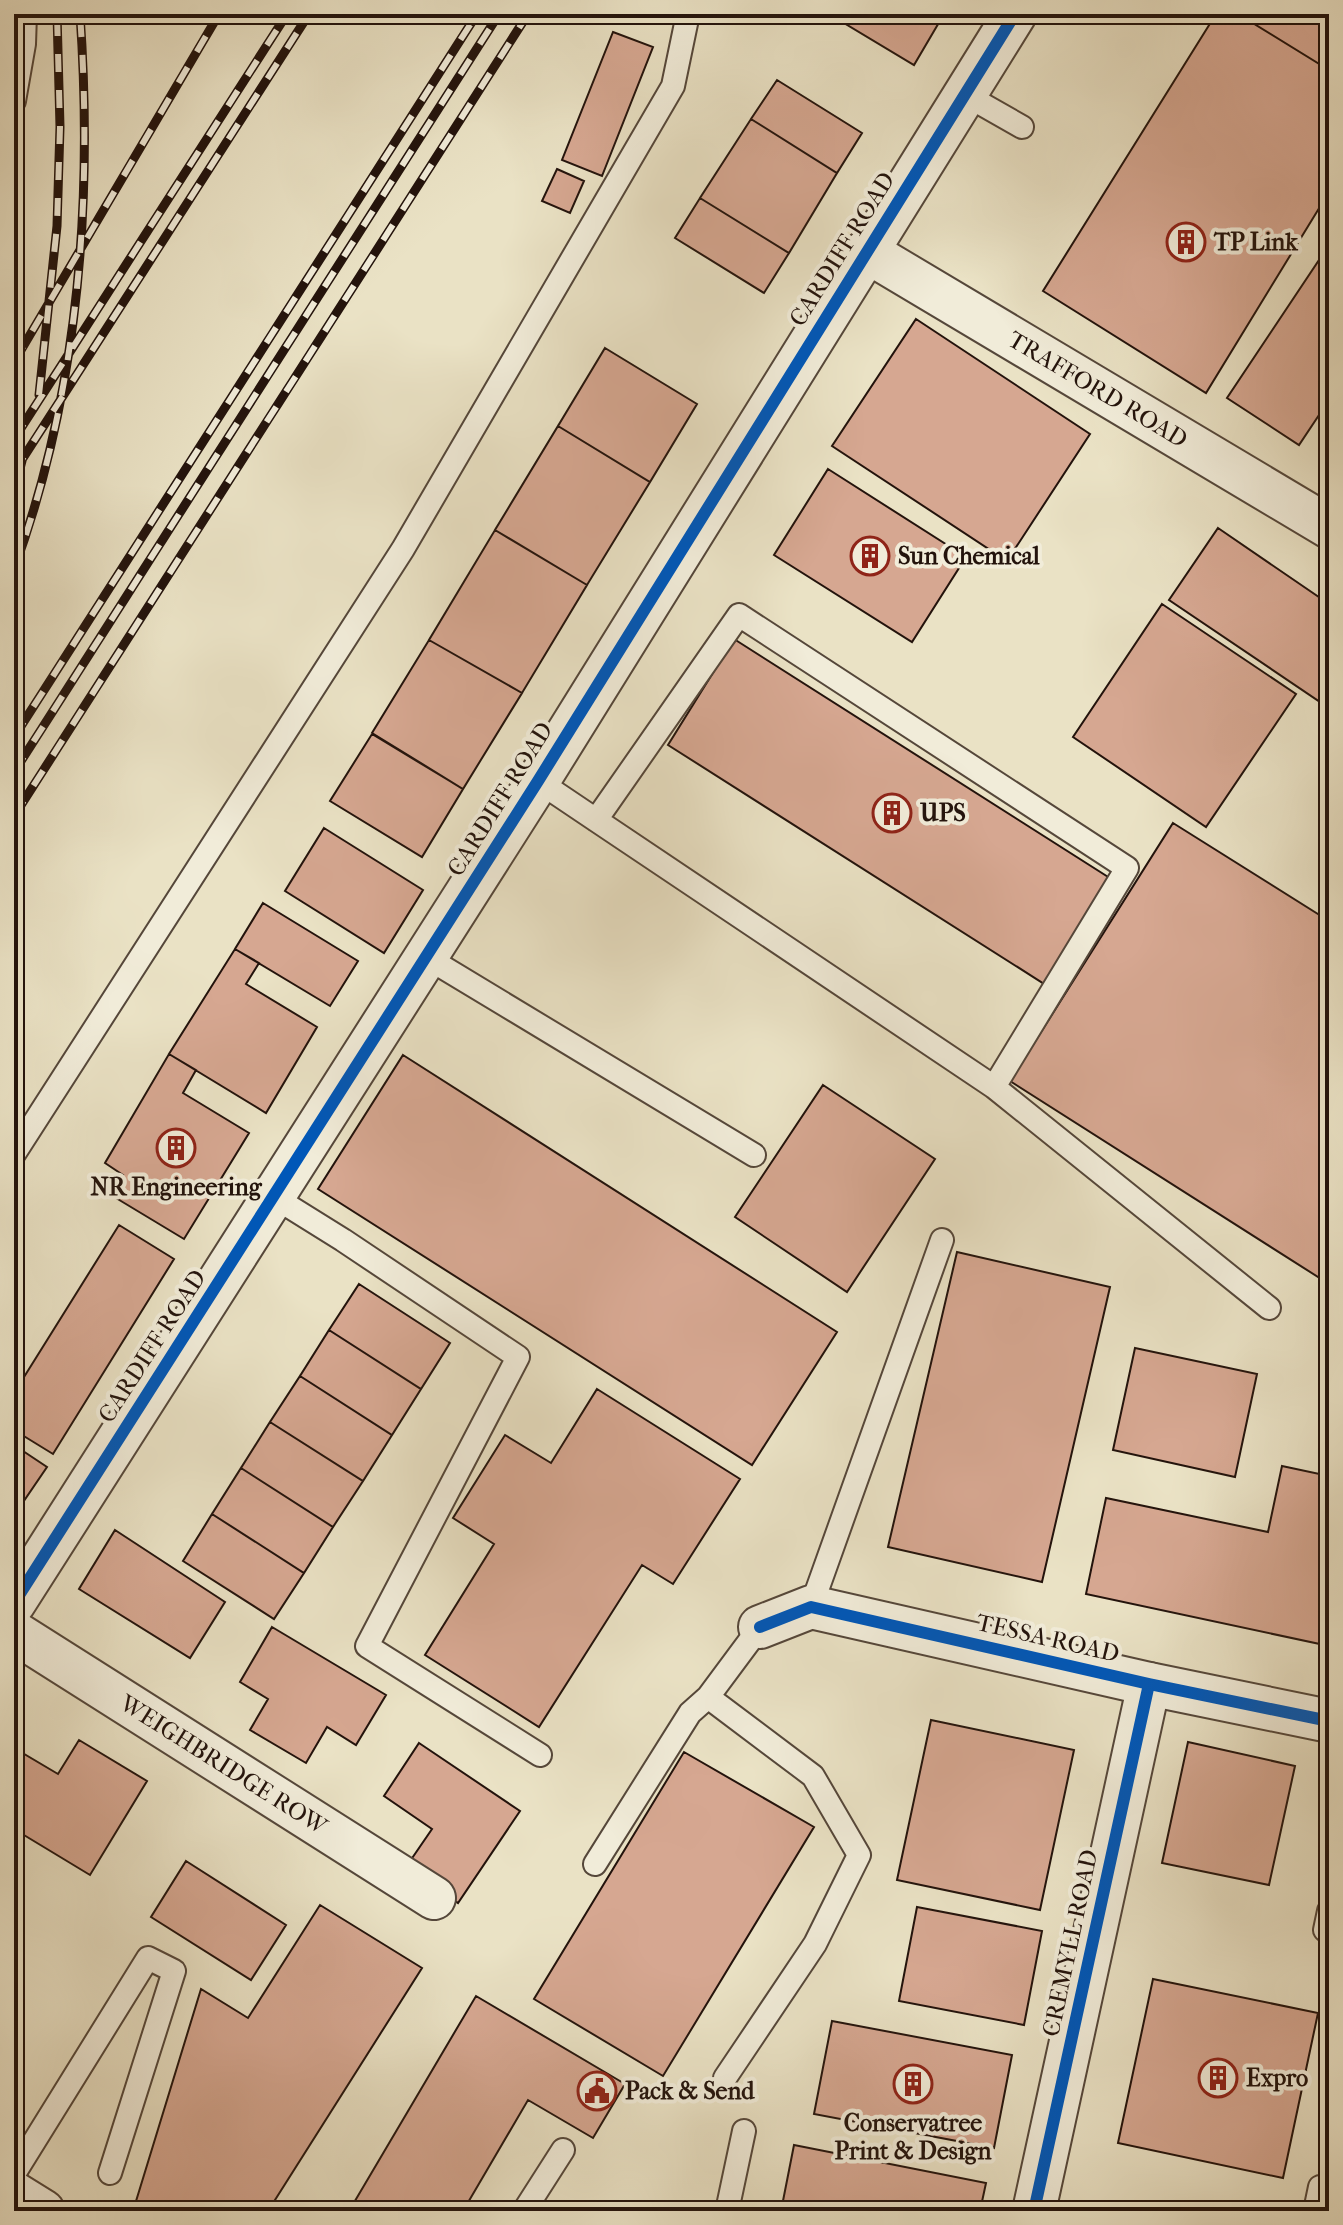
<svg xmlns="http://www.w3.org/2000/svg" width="1343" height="2225" font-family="'IM FELL French Canon',serif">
<rect width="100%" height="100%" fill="#eae2c5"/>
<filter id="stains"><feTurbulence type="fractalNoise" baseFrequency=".0025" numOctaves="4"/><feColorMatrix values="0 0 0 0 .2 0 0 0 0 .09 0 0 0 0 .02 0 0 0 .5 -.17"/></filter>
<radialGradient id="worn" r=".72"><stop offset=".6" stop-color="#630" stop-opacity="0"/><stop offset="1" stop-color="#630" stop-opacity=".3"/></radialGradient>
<path fill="#d6a791" stroke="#23130c" stroke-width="2" d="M829,14h115l-30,51z
M1216,14h22l91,56v122l-123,201 -163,-102z
M1238,14h91v56z
M613,32l40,15 -51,129 -40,-16z
M777,80l85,53 -25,40 -86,-54z
M751,119l86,54 -48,80 -89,-55z
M557,169l27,12 -14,32 -28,-12z
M700,198l89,55 -25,40 -89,-55z
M1329,245v155l-30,45 -72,-47z
M916,319l174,115 -83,127 -175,-115z
M605,348l92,56 -47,78 -92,-56z
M558,426l92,56 -63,103 -92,-55z
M828,469l138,88 -54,85 -138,-87z
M1218,528l111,76v104l-160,-108z
M495,530l92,55 -65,108 -93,-53z
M1162,604l134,90 -90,133 -133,-90z
M734,639l382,243 -67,105 -381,-242z
M429,640l93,53 -59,96 -91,-56z
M372,734l91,55 -41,68 -92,-56z
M1173,823l156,98v363l-319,-203z
M324,828l99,62 -39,63 -99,-62z
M263,903l95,58 -28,45 -95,-57z
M235,949l24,14 -13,21 71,43 -51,86 -97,-59z
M169,1054l27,16 -13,23 66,40 -65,106 -73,-44 12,-20 -18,-12z
M403,1055l434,277 -85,133 -434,-276z
M823,1085l112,74 -88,133 -112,-75z
M119,1225l55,34 -121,195 -39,-24v-37z
M957,1252l153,35 -68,295 -154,-35z
M359,1284l91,59 -29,46 -92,-59z
M329,1330l92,59 -29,46 -92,-59z
M1135,1348l122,26 -22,103 -122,-27z
M300,1376l92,59 -29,46 -93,-59z
M597,1389l143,90 -67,105 -31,-19 -103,162 -114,-72 69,-111 -41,-26 52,-83 46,28z
M270,1422l93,59 -30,46 -92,-59z
M14,1445l33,22 -30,44 -3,-2z
M1282,1466l47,10v170l-243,-52 20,-96 162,34z
M241,1468l92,59 -29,46 -92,-59z
M212,1514l92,59 -30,46 -91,-58z
M115,1530l110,72 -35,56 -111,-69z
M272,1627l114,68 -30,50 -29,-18 -21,36 -56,-33 18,-31 -28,-17z
M931,1720l143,30 -34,160 -143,-30z
M79,1740l68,41 -57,94 -76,-46v-81l44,26z
M1188,1742l107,24 -26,119 -107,-22z
M419,1743l101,68 -62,92 -52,-36 26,-38 -48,-33z
M684,1752l130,75 -151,249 -129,-77z
M186,1861l100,64 -35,55 -100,-63z
M320,1905l102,63 -154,243h-135l68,-222 47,29z
M917,1907l125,24 -18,94 -125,-24z
M1153,1979l165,34 -35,165 -165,-35z
M476,1996l149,88 -32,54 -65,-38 -65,111h-114z
M832,2021l180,34 -18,93 -180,-34z
M794,2145l192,38 -6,28h-199z"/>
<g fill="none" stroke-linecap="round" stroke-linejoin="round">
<defs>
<path id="lane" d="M964,94l58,33
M14,101l10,-57 1,-30
M538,781l58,39 398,267 133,-219 -388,-253 -143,205
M426,957l328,198
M994,1087l275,221
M14,1154l389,-605 270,-463 15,-72
M274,1197l69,43 175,117 -151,289 173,109
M811,1607l131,-367
M595,1864l95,-151 18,-16
M1325,1930l4,-19
M725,2078l90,-134 44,-89 -46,-79 -105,-79 52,-70
M14,2174l134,-216 26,13 -64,202
M524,2211l39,-61
M727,2211l17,-80
M1315,2211l5,-24 9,2"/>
<g id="street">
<path id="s1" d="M866,251l463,276"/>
<path d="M14,1603l524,-822 477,-767"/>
<path d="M760,1627l51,-20 338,77 180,37"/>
<path id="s2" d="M14,1632l420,266"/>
<path d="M14,2193l29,18"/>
<path d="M1034,2211l115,-527"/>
</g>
</defs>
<use href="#lane" stroke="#55473a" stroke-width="26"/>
<use href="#street" stroke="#55473a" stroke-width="46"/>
<use href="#lane" stroke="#f1ecd9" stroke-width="22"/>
<use href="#street" stroke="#f1ecd9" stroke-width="42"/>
<defs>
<path id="rail" d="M14,362l205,-348
M39,395l18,-169 3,-99 -3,-113
M14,439l273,-425
M14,472l295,-458
M14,492l8,-31
M14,569c65,-177 79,-369 66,-555
M14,737l463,-723
M14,772l485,-758
M14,816l514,-802"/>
</defs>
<use href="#rail" stroke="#23130c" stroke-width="9"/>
<use href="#rail" stroke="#f1ecd9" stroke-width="6" stroke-dasharray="18" stroke-linecap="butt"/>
<defs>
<path id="cycleway" d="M14,1603l524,-822 477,-767
M760,1627l51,-20 338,77 180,37
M1034,2211l115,-527"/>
</defs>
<use href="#cycleway" stroke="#f1ecd9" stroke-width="17"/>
<use href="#cycleway" stroke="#0057b8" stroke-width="12"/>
</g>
<defs>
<symbol id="building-ring" viewBox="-11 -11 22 22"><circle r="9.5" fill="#f1ecd9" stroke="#8f2418" stroke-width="1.5"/><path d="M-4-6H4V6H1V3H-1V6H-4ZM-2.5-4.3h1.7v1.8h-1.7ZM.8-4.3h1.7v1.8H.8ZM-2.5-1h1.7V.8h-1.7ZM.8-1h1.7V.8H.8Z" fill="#8f2418"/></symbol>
<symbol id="civic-ring" viewBox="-11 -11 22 22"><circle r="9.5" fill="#f1ecd9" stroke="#8f2418" stroke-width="1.5"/><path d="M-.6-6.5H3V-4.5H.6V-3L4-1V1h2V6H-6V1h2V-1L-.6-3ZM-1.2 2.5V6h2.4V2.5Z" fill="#8f2418"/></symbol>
</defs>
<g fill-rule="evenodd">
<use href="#building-ring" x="1164" y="220" width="44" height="44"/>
<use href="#building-ring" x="848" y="534" width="44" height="44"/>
<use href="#building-ring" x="870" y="791" width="44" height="44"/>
<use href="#building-ring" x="154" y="1126" width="44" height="44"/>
<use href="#building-ring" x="1196" y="2056" width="44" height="44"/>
<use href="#building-ring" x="891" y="2062" width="44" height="44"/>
<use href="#civic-ring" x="575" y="2069" width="44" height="44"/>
</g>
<g text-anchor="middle" stroke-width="8" stroke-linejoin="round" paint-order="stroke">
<g font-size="24" font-weight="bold" fill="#23130c" stroke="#f1ecd9" text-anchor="start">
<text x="1214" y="250">TP Link</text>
<text x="898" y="564">Sun Chemical</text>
<text x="920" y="821">UPS</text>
<text x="176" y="1195" text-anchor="middle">NR Engineering</text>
<text x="1246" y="2086">Expro</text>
<text x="625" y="2099">Pack &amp; Send</text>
<text x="913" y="2131" text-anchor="middle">Conservatree<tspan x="913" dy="28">Print &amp; Design</tspan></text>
</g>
<g font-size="24" fill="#23130c" stroke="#f1ecd9">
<text transform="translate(842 249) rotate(-58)" y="8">CARDIFF ROAD</text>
<text dy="8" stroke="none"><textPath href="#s1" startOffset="270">TRAFFORD ROAD</textPath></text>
<text transform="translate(500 799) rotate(-58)" y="8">CARDIFF ROAD</text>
<text transform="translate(152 1346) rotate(-57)" y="8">CARDIFF ROAD</text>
<text transform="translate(1048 1638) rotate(13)" y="8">TESSA ROAD</text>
<text dy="8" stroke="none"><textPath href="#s2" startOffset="248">WEIGHBRIDGE ROW</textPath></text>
<text transform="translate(1070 1943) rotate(-78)" y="8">CREMYLL ROAD</text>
</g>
</g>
<rect width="1343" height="2225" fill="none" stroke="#eae2c5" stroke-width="48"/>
<rect x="16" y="16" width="1311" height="2193" fill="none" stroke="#23130c" stroke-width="4"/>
<rect x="24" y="24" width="1295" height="2177" fill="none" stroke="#23130c" stroke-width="2"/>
<rect width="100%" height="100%" filter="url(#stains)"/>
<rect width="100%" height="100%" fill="url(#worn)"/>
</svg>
